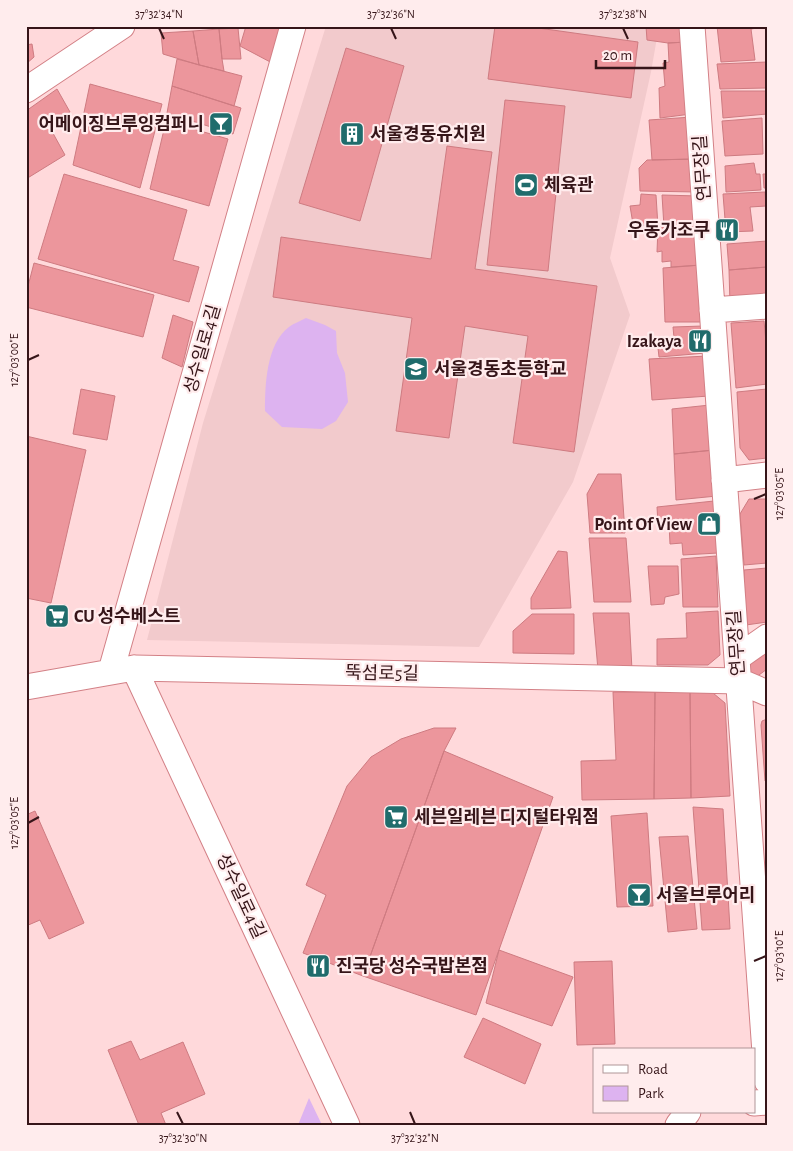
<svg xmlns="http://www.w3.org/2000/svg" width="793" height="1151" font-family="'Alegreya Sans','Noto Sans KR',sans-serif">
<rect width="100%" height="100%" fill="#ffd9db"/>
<path fill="#f2cacc" d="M326,26h333l-8,46 -41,186 20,57 -57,167 -94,165 -332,-7 56,-217z"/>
<path fill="#ddb3f0" d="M306,318l19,7 11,6 1,22 8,20 3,29 -12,19 -14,8 -40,-2 -17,-16c0,-25 1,-67 24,-84 5,-4 12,-6 17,-9z
M309,1098l13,27h-24z"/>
<path fill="#ec969c" stroke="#ce7b81" d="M246,26h39l-11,38 -34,-18z
M495,26h29l114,16 -7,56 -143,-19z
M646,26h39l2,16 -19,1 -21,-3z
M717,26h40v2l-6,1 4,31 -34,2z
M238,28l3,31h-19l-3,-30z
M219,29l3,30 2,12 -25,-6 -6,-34z
M193,31l6,34 -36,-11 -2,-21z
M687,42l4,72 -31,4 -1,-30 6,-2 -2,-23 6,-1 -1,-19z
M32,44l2,13 -8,7v-19z
M346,48l58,18 -44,155 -61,-18z
M177,59l65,17 -8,30 -62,-20z
M767,62v26l-47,1 -3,-25z
M90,84l72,20 -22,84 -67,-23z
M172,86l69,22 -8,26 -66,-21z
M57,89l13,23 -21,14 16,29 -39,24v-68z
M721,91h45l1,23 -44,4z
M505,100l60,6 -17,165 -61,-6z
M692,117l4,42 -44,1 -3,-40z
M762,118l1,36 -38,2 -3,-35z
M166,121l62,18 -19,67 -59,-17z
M447,146l45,6 -17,117 122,17 -23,166 -61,-9 15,-107 -63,-10 -16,112 -53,-7 16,-113 -139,-21 8,-60 150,22z
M696,159l1,33 -57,-1 -1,-23 8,-8z
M754,163l2,11h4l1,16 -35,2 -1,-26z
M64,174l123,36 -14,50 26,7 -10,35 -151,-43z
M763,174h4v14h-3z
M765,192l1,14 -16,1 3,24 -27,1 -3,-38z
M641,194l15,1 2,32 -25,-3 -3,-18 10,-1z
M662,195l36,1 2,33 -36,-2z
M658,227l42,2 1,36 -30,2v-6l-9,1v-11l-5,1z
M767,241v26l-38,3 -2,-26z
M34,263l120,32 -11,42 -117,-30v-13z
M701,265l2,57h-38l-2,-54z
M767,267v35l-37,2 -1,-34z
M173,315l20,7 -11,45 -20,-9z
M764,321l3,32v31l-31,4 -5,-65z
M703,326l3,27 -47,4 -2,-18 17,-1 -1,-11z
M707,356l2,40 -57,4 -3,-41z
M81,389l34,7 -8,44 -34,-6z
M767,389v69l-18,2 -9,-12 -3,-56z
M710,405l4,45 -40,4 -2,-45z
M26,436l60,14 -35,153 -25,-5z
M714,450l3,46 -41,4 -2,-46z
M598,474h23l4,59h-35l-3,-39z
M749,499h18v64l-23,2 -4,-51z
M714,501l4,52 -35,2 -1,-12 -12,1 -1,-20h-11l-1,-17z
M589,538h37l5,64h-37z
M558,551l9,1 4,56 -40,1v-11z
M716,556l2,51h-35l-2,-48z
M648,566h30l1,28 -14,3 -1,7 -13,1z
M767,568v54l-21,3 -2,-55z
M718,611l2,44 -12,10h-51v-26l30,-1 -1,-25z
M593,613h36l3,57h-34z
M532,614h42v40l-61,-1v-22z
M767,643v26l-16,12 -8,-20z
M613,692h42l-1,107 -72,1 -1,-39 35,-1z
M655,692h35l1,106 -37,1z
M690,692l23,1 12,10 5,93 -39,2z
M767,719v62h-2l-4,-56 1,-4z
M434,728h22l-12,23 -81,225 -60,-23 23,-58 -20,-10 41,-99 24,-29 30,-18z
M444,751l109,46 -77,218 -113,-39z
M693,807l30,2 7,120 -28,1z
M35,811l49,112 -35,16 -9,-19 -14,6v-111z
M647,813l6,93 -36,1 -6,-91z
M688,836l9,93 -29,3 -9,-95z
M499,950l74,27 -21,49 -66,-23z
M612,961l3,83 -38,1 -3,-83z
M483,1018l58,26 -16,40 -61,-27z
M131,1041l9,19 43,-18 22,52 -44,19 5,12h-27l-31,-75z"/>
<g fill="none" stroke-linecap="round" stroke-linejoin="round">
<defs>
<path id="minor" d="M692,26l75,1055
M26,90l96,-64
M712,310l55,-4
M724,480l43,-5
M737,658l30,-21
M134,668l213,457
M111,671l182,-645
M26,687l108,-19 605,13 28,12
M754,1103l13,-1
M678,1125l10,-13"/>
</defs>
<use href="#minor" stroke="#d38086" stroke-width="27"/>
<use href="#minor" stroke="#fff" stroke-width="25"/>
</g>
<path fill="none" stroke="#361519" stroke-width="2" d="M159,28l5,11M391,28l5,11M623,28l5,11M28,360l11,-5M754,499l12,-5M28,823l11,-6M754,961l12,-5M177,1112l6,12M410,1112l5,12"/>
<defs>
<symbol id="bar-square" viewBox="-11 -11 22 22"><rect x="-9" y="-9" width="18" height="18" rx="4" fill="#206c6c" stroke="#ffeced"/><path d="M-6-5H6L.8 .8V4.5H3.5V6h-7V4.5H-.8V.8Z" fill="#fff"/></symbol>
<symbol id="building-square" viewBox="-11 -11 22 22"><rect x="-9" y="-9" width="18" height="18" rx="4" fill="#206c6c" stroke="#ffeced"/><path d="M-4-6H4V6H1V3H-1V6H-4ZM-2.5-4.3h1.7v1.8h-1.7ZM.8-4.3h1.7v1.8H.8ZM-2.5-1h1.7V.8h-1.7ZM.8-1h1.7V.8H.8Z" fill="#fff"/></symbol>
<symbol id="stadium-square" viewBox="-11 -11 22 22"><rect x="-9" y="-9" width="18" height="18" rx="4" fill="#206c6c" stroke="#ffeced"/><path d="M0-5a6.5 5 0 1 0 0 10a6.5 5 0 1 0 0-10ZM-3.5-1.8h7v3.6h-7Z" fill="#fff"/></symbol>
<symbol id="restaurant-square" viewBox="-11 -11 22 22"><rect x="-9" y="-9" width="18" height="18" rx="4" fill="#206c6c" stroke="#ffeced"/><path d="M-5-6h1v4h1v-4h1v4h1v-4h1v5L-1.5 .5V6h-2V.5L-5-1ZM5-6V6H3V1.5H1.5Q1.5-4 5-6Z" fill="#fff"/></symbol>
<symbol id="school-square" viewBox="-11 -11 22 22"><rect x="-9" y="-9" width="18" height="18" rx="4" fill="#206c6c" stroke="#ffeced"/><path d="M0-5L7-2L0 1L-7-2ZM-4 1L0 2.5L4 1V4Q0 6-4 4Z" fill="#fff"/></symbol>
<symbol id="shop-square" viewBox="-11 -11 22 22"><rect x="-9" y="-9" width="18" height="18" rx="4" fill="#206c6c" stroke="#ffeced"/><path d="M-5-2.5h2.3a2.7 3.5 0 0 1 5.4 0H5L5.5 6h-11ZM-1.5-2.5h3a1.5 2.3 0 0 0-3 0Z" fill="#fff"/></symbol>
<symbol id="supermarket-square" viewBox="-11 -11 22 22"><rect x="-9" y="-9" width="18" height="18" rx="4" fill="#206c6c" stroke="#ffeced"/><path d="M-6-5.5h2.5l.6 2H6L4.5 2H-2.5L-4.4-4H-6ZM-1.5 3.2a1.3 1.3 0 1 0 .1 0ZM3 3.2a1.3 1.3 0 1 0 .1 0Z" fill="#fff"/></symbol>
</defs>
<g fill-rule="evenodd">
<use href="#bar-square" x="207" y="110" width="28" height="28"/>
<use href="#building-square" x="338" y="120" width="28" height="28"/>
<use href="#stadium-square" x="512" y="171" width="28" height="28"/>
<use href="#restaurant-square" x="713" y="216" width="28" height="28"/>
<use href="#restaurant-square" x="686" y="327" width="28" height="28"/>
<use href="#school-square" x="402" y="355" width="28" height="28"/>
<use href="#shop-square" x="695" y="510" width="28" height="28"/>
<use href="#supermarket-square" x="43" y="602" width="28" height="28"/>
<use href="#supermarket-square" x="382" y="803" width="28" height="28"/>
<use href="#bar-square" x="625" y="881" width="28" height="28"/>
<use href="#restaurant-square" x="304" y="952" width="28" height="28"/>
</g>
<g text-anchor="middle" stroke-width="4.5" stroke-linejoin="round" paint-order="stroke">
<g font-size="18" font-weight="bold" fill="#361519" stroke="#ffeced" text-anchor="start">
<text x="204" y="130" text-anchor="end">어메이징브루잉컴퍼니</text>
<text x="370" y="140">서울경동유치원</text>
<text x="544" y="191">체육관</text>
<text x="710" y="236" text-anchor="end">우동가조쿠</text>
<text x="682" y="347" text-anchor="end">Izakaya</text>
<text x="434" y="375">서울경동초등학교</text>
<text x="692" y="530" text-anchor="end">Point Of View</text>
<text x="74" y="622">CU 성수베스트</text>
<text x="414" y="823">세븐일레븐 디지털타워점</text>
<text x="656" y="901">서울브루어리</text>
<text x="336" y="972">진국당 성수국밥본점</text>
</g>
<g font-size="18" fill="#361519" stroke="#ffeced">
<text transform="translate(702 168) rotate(-94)" y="6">연무장길</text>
<text transform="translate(202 349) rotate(-74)" y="6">성수일로4길</text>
<text transform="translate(736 643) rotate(-94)" y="6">연무장길</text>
<text transform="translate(382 673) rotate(1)" y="6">뚝섬로5길</text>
<text transform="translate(241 896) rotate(65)" y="6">성수일로4길</text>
</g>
</g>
<rect width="793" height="1151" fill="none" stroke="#ffeced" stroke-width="55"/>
<rect x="593" y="1048" width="162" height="65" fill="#ffeced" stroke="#af9698"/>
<rect x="603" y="1065" width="25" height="8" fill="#ffffff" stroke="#af9698"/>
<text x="638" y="1074" font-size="15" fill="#361519">Road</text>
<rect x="603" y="1086" width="25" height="15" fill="#ddb3f0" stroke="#af9698"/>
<text x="638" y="1098" font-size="15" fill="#361519">Park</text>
<path d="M596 60v8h69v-8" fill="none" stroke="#361519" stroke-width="2.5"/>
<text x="603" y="60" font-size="15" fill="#361519" stroke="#ffeced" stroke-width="4" paint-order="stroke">20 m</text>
<rect x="28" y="28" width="738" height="1096" fill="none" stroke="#361519" stroke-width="2"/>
<g font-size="12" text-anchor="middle" fill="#361519">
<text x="159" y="18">37°32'34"N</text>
<text x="391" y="18">37°32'36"N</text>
<text x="623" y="18">37°32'38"N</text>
<text transform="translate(14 360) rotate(-90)" y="4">127°03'00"E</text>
<text transform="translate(779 494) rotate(-90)" y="4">127°03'05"E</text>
<text transform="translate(14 823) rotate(-90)" y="4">127°03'05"E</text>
<text transform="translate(779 956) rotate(-90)" y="4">127°03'10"E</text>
<text x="183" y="1142">37°32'30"N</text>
<text x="415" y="1142">37°32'32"N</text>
</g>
</svg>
